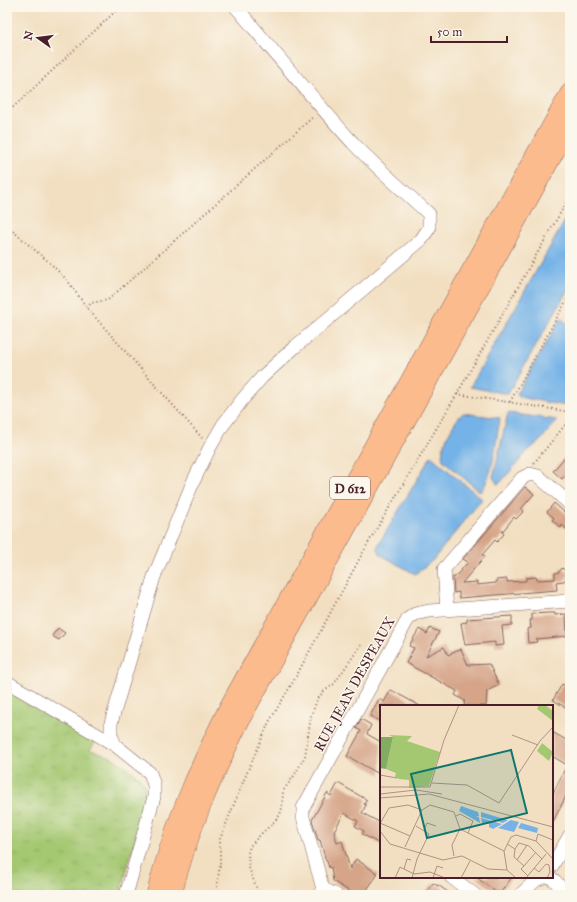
<svg xmlns="http://www.w3.org/2000/svg" width="577" height="902" font-family="'IM FELL Great Primer',serif">
<defs>
<pattern id="grass-tufts" width="24" height="20" patternUnits="userSpaceOnUse"><rect width="24" height="20" fill="#a4c871"/><path d="M3 7l-1-3M5 7V3M7 7l1-3M15 17l-1-3M17 17v-4M19 17l1-3" fill="none" stroke="#8fab62"/></pattern>
</defs>
<rect width="100%" height="100%" fill="#fbf7ec"/>
<filter id="ink" filterUnits="userSpaceOnUse"><feTurbulence type="fractalNoise" baseFrequency=".025" numOctaves="2"/><feDisplacementMap in="SourceGraphic" scale="8" xChannelSelector="R" yChannelSelector="G"/><feConvolveMatrix kernelMatrix="1 2 1 2 8 2 1 2 1" color-interpolation-filters="sRGB"/></filter>
<filter id="wash" filterUnits="userSpaceOnUse"><feTurbulence type="fractalNoise" baseFrequency=".012" numOctaves="4" result="noise"/><feDisplacementMap in="SourceGraphic" scale="16" xChannelSelector="R" yChannelSelector="G"/><feGaussianBlur stdDeviation="0.9" result="paint"/><feColorMatrix in="noise" values="0 0 0 0 0 0 0 0 0 0 0 0 0 0 0 0 0 1.4 0 .05"/><feComposite in="paint" operator="in"/></filter>
<g filter="url(#wash)">
<rect width="100%" height="100%" fill="#f2dfc1"/>
<path fill="url(#grass-tufts)" stroke="#77744e" d="M7,688l89,53 -6,9 19,6 15,9 15,12 5,7 2,15 -26,96h-113z"/>
<path fill="#74b2e7" stroke="#5f6889" d="M570,212v74l-62,108 -38,-7z
M561,318l9,8v75l-4,5 -47,-9 -2,-4z
M463,413l37,5c-4,21 -6,59 -20,74l-37,-32c-4,-12 11,-39 20,-47z
M508,413l49,7 -16,20 -13,11 -30,34 -5,-8z
M431,456l51,43 -50,62 -17,13 -34,-19 -4,-8z"/>
<g id="blocks">
<path fill="#d6a589" d="M566,456l4,4v9l-8,10 -9,-8z
M525,487l9,7 -13,15 3,2 -8,8 -2,-2 -12,15 2,2 -7,8 -2,-2 -13,15 3,1 -23,27 15,-1v3l19,-2v-3l11,-1v3l19,-1v-3l10,-1 1,3 18,-1v-6l4,-1 3,-4 8,6 -6,7 -8,1 1,8 -98,8v-6l-5,1 -1,-16h2l13,-15 -5,-3z
M554,503l16,14v15l-8,-7 -1,3 -9,-8 2,-2 -7,-6z
M549,613h6v2l11,-1 1,22 -31,3 1,3 -9,1 -1,-14 4,-1 -1,-8h2v-6z
M512,616v9l-10,1 2,19 -9,1v-4l-30,3 -4,-22 6,-1v-3z
M58,628l7,5 -6,7 -7,-4z
M430,628l9,4 -13,24 18,-9 4,8 13,-6 7,16 21,-1 10,21 -12,6 -1,15h-22l1,-5 -10,-6 2,-4 -51,-28 8,-15 -5,-2 10,-17 8,5z
M562,684l8,4v22l-17,-10z
M391,690l29,16h-39v16l-11,-6 9,-17 5,3z
M361,719l10,6 -4,9 14,8v33l-34,-19 14,-25 -5,-3z
M552,732l18,10v46l-18,36v-29l15,-30 -15,-9z
M338,783l29,17 -3,4 2,1 -4,8 19,10v22l-19,-11 2,-3 -9,-5 3,-5 -14,-8 -10,18 3,12 5,-2 8,28 6,-10 22,15 -15,21h-8l-22,-14 -2,-14 -2,1 -2,-7h-1l-6,-21h-2l-6,-20 15,-27 4,3z
M476,877h36l-11,15h-5z
M433,883l5,3v-1l14,10h-28z"/>
</g>
</g>
<g filter="url(#ink)">
<use href="#blocks" fill-opacity="0" stroke="#856260" stroke-width="1"/>
<g fill="none" stroke-linecap="round" stroke-linejoin="round">
<defs>
<path id="minor" d="M447,610l-3,-41 78,-91 8,-4 8,2 32,28
M7,682l108,63 35,28 4,12v12l-28,98
M115,745l-4,-10v-12l43,-146 39,-95 17,-35 13,-22 19,-25 20,-23 34,-31 125,-106 8,-12v-14c-25,-23 -52,-46 -76,-71 -40,-44 -78,-90 -117,-136
M552,866l18,-31
M451,877l24,18
M550,877l5,4 13,14
M323,889l13,6
M322,895l1,-6 -20,-72v-9l105,-189 7,-5 14,-3 141,-10
M520,895l16,-15 8,-3"/>
<path id="highway" d="M156,895c16,-67 43,-128 74,-190l340,-612
M172,895c15,-62 41,-120 69,-177l329,-594"/>
</defs>
<use href="#minor" stroke="#856260" stroke-width="14"/>
<use href="#highway" stroke="#856260" stroke-width="20"/>
<path stroke="#856260" stroke-width="2" stroke-dasharray="1 3" stroke-linecap="butt" d="M7,113l113,-106
M570,196l-113,198 113,18
M7,226l43,37 18,18 19,27 115,130
M87,308l4,-5 17,-3 206,-184
M510,402l60,-108
M534,463l36,-44
M216,895l4,-31v-25l23,-57 26,-60 24,-40 74,-137 90,-151
M259,895l-10,-27 -1,-15 2,-7 12,-13 10,-9 8,-9 2,-7 1,-17 11,-15 11,-20 6,-40 6,-16 6,-8 11,-8 27,-39"/>
<use href="#minor" stroke="#fff" stroke-width="13"/>
<use href="#highway" stroke="#fbbb8d" stroke-width="19"/>
</g>
</g>
<g text-anchor="middle" stroke-width="3" stroke-linejoin="round" paint-order="stroke">
<rect fill="#fbf7ec" stroke="#7f6065" stroke-width="1" x="330" y="477" width="40" height="22" rx="3"/>
<g font-size="13" font-weight="bold" fill="#4a1f2b">
<text x="350" y="493">D 612</text>
</g>
<g font-size="14" fill="#4a1f2b" stroke="#fbf7ec">
<text transform="translate(354 684) rotate(-61)" y="5">RUE JEAN DESPEAUX</text>
</g>
</g>
<g transform="translate(380 705)">
<rect width="173" height="173" fill="#f2dfc1"/>
<path d="M159,0h6l8,6v10l-16,-12zM9,30l23,1 -5,5 33,11 -11,34 -20,2v-8l-10,-1 -4,-2 1,-4 -10,-4 7,-32zM162,38l11,9 -4,9 -12,-10z" fill="#a4c871"/>
<path d="M0,32h13l-7,32 -6,-1z" fill="#83ac63"/>
<path d="M81,101l17,6 1,4 -3,1h3l1,6 -21,-12zM101,107l13,4 14,4 -5,3 -22,-6zM101,113l21,6 -9,5 -4,-2v-3l-7,-1zM131,115l8,2 -5,10 -16,-4zM141,118l17,5 -1,5 -19,-5z" fill="#74b2e7"/>
<path fill="none" stroke="#af9285" stroke-width="1" d="M132,30l26,10M0,70l17,3M52,78l35,2 32,18 41,-62 13,-14M0,82h50l14,-47 15,-35M0,89l36,-4 26,4M0,93l49,-4 124,33M76,111l4,-2 13,7 -5,12M1,117l8,-14 19,-3 14,5 8,-5 24,7 6,17 -8,16 2,11M0,118l30,13M80,124l44,22 3,19M44,125l3,-7 9,3M0,126l10,13 53,16 19,-4 26,13 19,1 9,8M156,136l2,-7 15,6M127,139l8,5 -1,8 10,9 -3,3 7,7M25,142l17,-37M135,144l4,-6 10,3 13,13M124,146l7,-14 5,-2 20,6 17,18M137,155l10,-15M144,161l12,-14M154,163l5,4 7,-8 3,1 1,7 -3,6M24,164l3,-10 4,1M15,173l5,-11 14,7 16,-2 15,6M32,173l5,-19 12,-25 -13,-8M53,173l4,-12 6,2M81,173l9,-17M146,173l20,-24"/>
<path fill="#0f766e" fill-opacity="0.15" stroke="#0f766e" stroke-width="2" d="M131,45l16,63 -100,25 -16,-64z"/>
<rect width="173" height="173" fill="none" stroke="#4a1f2b" stroke-width="2"/>
</g>
<rect width="577" height="902" fill="none" stroke="#fbf7ec" stroke-width="24"/>
<g transform="translate(38 38) rotate(284)" stroke="#fbf7ec" stroke-width="3" paint-order="stroke">
<path d="M0-3L7 15L0 10L-7 15Z" fill="#4a1f2b"/>
<text y="-6" font-size="11" font-weight="bold" text-anchor="middle" fill="#4a1f2b">N</text>
</g>
<path d="M431 36v6h76v-6" fill="none" stroke="#4a1f2b" stroke-width="2"/>
<text x="437" y="36" font-size="12" fill="#4a1f2b" stroke="#fbf7ec" stroke-width="3" paint-order="stroke">50 m</text>
</svg>
